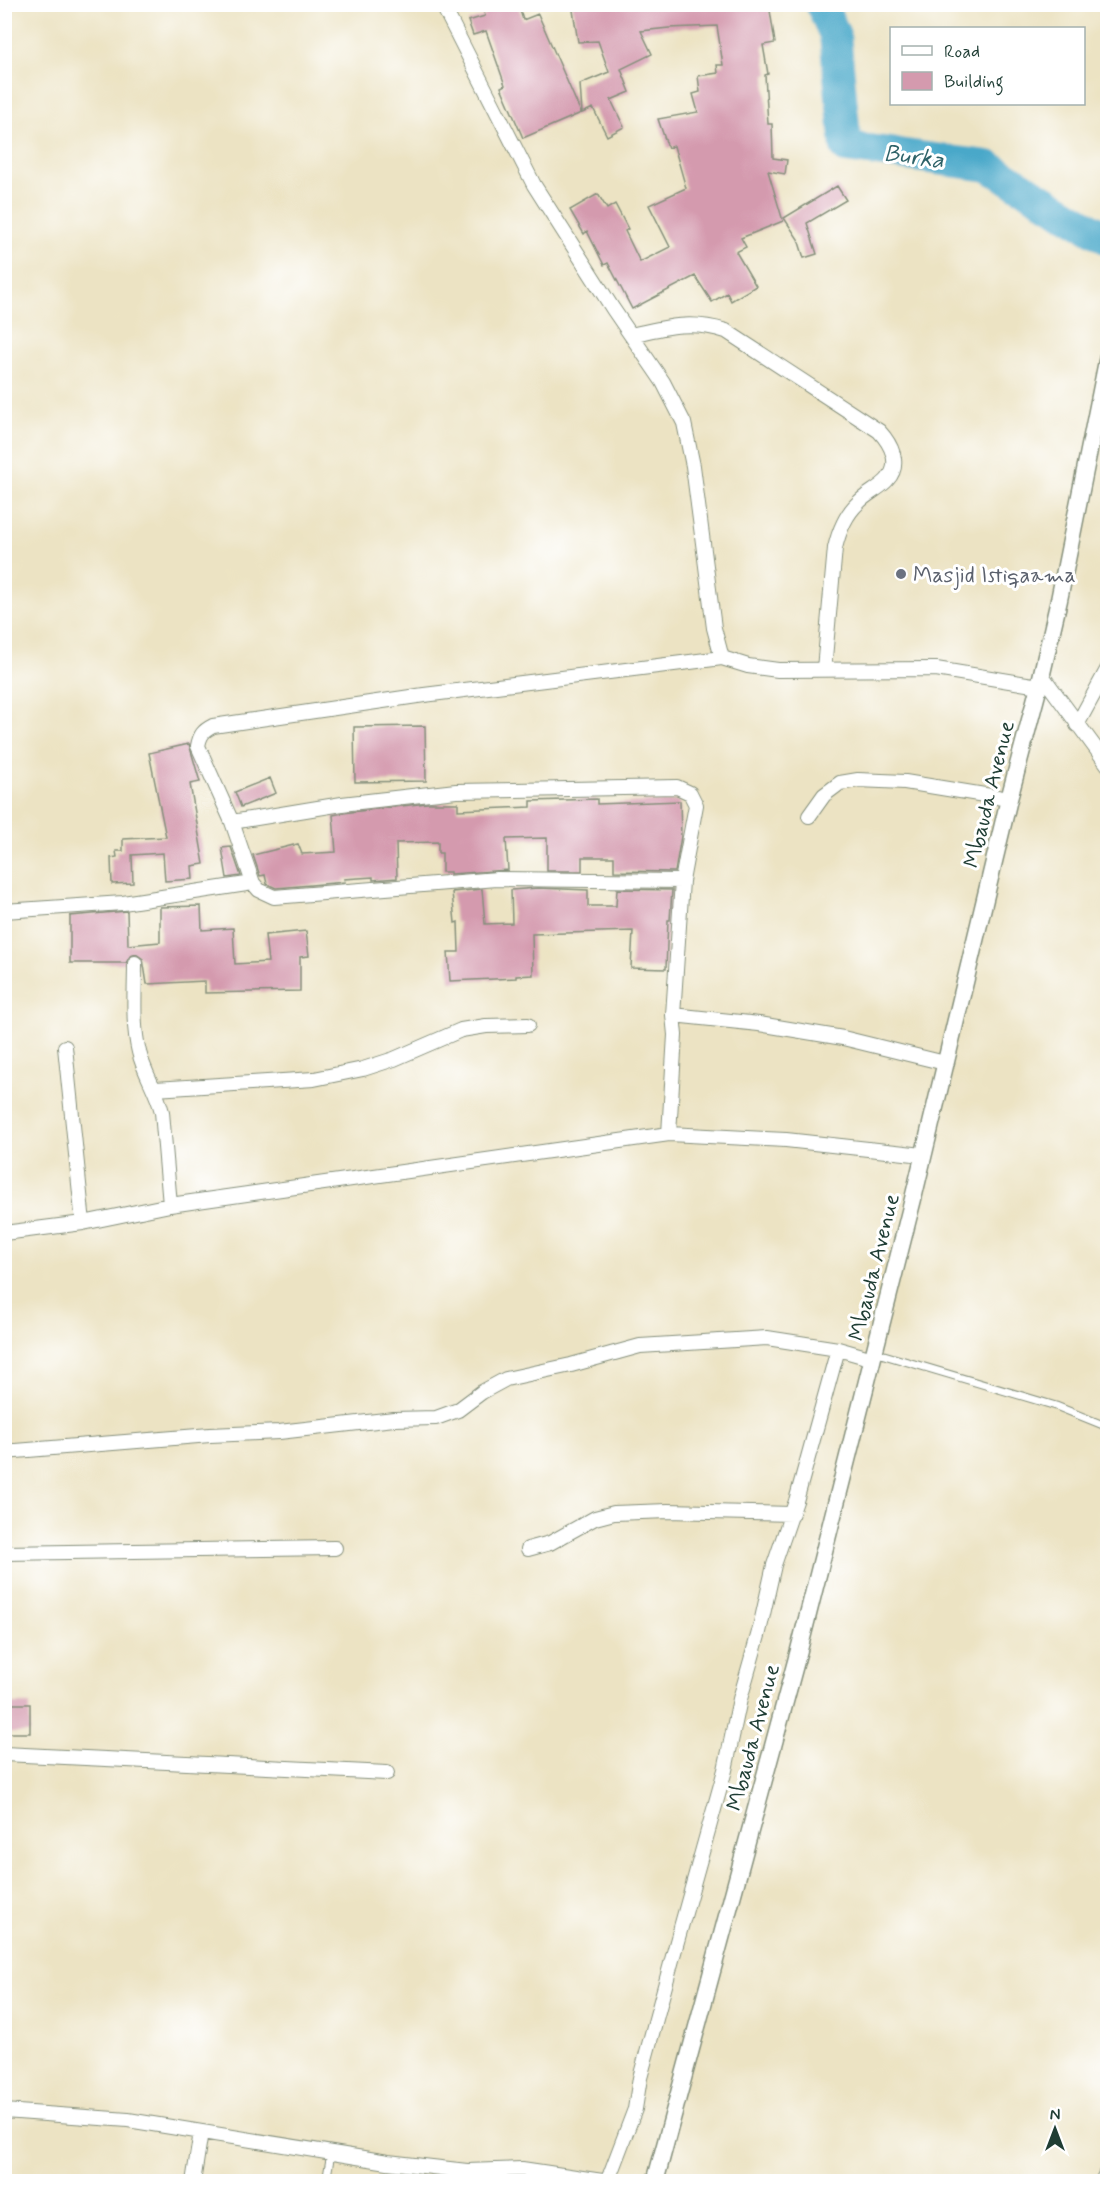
<svg xmlns="http://www.w3.org/2000/svg" width="1112" height="2186" font-family="Mynerve,sans-serif">
<rect width="100%" height="100%" fill="#fff"/>
<filter id="ink" filterUnits="userSpaceOnUse"><feTurbulence type="fractalNoise" baseFrequency=".0167" numOctaves="2"/><feDisplacementMap in="SourceGraphic" scale="12" xChannelSelector="R" yChannelSelector="G"/><feConvolveMatrix kernelMatrix="1 2 1 2 8 2 1 2 1" color-interpolation-filters="sRGB"/></filter>
<filter id="wash" filterUnits="userSpaceOnUse"><feTurbulence type="fractalNoise" baseFrequency=".008" numOctaves="4" result="noise"/><feDisplacementMap in="SourceGraphic" scale="24" xChannelSelector="R" yChannelSelector="G"/><feGaussianBlur stdDeviation="1.35" result="paint"/><feColorMatrix in="noise" values="0 0 0 0 0 0 0 0 0 0 0 0 0 0 0 0 0 1.4 0 .05"/><feComposite in="paint" operator="in"/></filter>
<g filter="url(#wash)">
<rect width="100%" height="100%" fill="#ece3c3"/>
<g fill="none" stroke-linecap="round" stroke-linejoin="round">
<path stroke="#4aa8c9" stroke-width="32" d="M821,4l14,31 11,112 142,19 120,73"/>
</g>
<g id="blocks">
<path fill="#d49aae" d="M482,4h36l5,16 15,-6 43,99 -58,25 -22,-51 4,-2 -19,-54 -13,4 -5,-14 17,-5z
M572,4h197l6,39 -12,2 5,29 -3,1 3,49h4l1,34 14,2 -2,14 -17,-3 15,50 -42,17 5,9 -10,5 20,34 -25,15 -4,-8 -15,9 -17,-26 -63,33 -24,-46 -4,2 -17,-34 -3,3 -14,-24 28,-16 9,15 8,-5 13,25 -3,2 15,31 30,-15 -21,-42 37,-17 -12,-42 -6,2 -10,-29 40,-7 -5,-18 7,-2 -2,-16 20,-3 -1,-8h6l-6,-39 -48,2 -28,3 11,23 -31,15 9,23 -19,8 13,27 -17,9 -14,-28 -11,5 -2,-29 29,-12 -11,-31 -20,1z
M837,186l9,14 -39,23 10,31 -13,4 -6,-19 -14,-21z
M425,726l1,55 -71,1 -1,-55z
M189,744l11,38 -10,2 14,80 -12,2 1,13 -28,2 -2,-28 -31,2 1,28 -21,1 -1,-26 6,-1 -1,-6h7v-12l43,-2 -17,-84z
M270,778l6,15 -35,14 -6,-15z
M597,799v5l83,-3 1,35 -6,36 -61,-1v-14h-32v14h-35v-33l-41,1 2,31 -58,4v-2h-8v-19h-4v-11l-42,1 1,35 -24,2v-3l-29,2 1,3 -69,6 -9,-4 -2,-9 -5,1 -7,-21 45,-11 4,10 34,-2 -3,-37 10,-2 84,-10h31v7l73,-3v-6z
M231,847l10,29 -14,2 -5,-30z
M538,888l50,2v16h28l1,-17 55,1 -2,30h-2l-2,49 -35,-1 2,-37 -101,3 1,41 -17,1v2l-66,3 -2,-29h11l-1,-30 -3,1 -3,-31 30,-3 3,35 27,-1 -1,-33z
M201,906l1,24 31,-2 2,36 33,-2 -3,-27 41,-4 3,25 -9,1v34l-95,2v-12l-58,3 -4,-25 -7,-5 -6,2 -4,7h-56v-47l57,-5 1,34 32,-3v-35z
M4,1704h26v29h-26z"/>
</g>
</g>
<g filter="url(#ink)">
<use href="#blocks" fill-opacity="0" stroke="#86907c" stroke-width="1.5"/>
<g fill="none" stroke-linecap="round" stroke-linejoin="round">
<defs>
<path id="service" d="M874,1352l182,54 52,21
M326,2182l5,-29
M1098,2182l10,-21"/>
<path id="minor" d="M442,4l92,181 79,124 50,73 21,41 9,43 21,162 8,30 26,8 30,4 158,-1 103,17
M631,335c35,-8 59,-15 95,-4l153,100c12,13 23,33 8,49 -8,9 -21,14 -29,23 -13,12 -19,28 -23,45l-11,121
M1041,674l67,91
M1077,725l31,-57
M809,816l15,-21 16,-12 18,-3 47,2 104,17
M232,822l110,-18 114,-13 221,-4 13,6 6,12 -14,76 -9,134 2,20 -6,99
M682,881l-185,-2 -223,18 -15,-7 -6,-7 -21,-61 -34,-76c2,-11 5,-15 15,-20l211,-31 298,-37
M4,911l119,-8 130,-20
M135,963c0,29 -3,61 4,89 5,21 18,39 23,60l8,93
M673,1015l86,9 84,14 102,25
M65,1047l18,176
M155,1089l159,-10 49,-10 31,-10 67,-29 25,-4 42,-1
M4,1233l79,-10 87,-18 499,-71 117,6 137,15
M4,1452l206,-17 69,-3 115,-13 42,-1 22,-8 24,-18 24,-13 65,-14 69,-19 127,-8 71,11 35,10
M528,1549l22,-6 45,-25 19,-5 54,-2 123,3
M4,1553l331,-5
M4,1754l383,19
M4,2111l124,9 260,42 79,9 55,-2 87,13
M608,2180l27,-71 5,-31 36,-133 49,-175 15,-71 19,-67 15,-67 22,-64 42,-152
M193,2182l8,-50"/>
<path id="tertiary" d="M655,2182l144,-532 114,-451 96,-400 30,-113 20,-86 49,-244"/>
</defs>
<use href="#service" stroke="#86907c" stroke-width="9"/>
<use href="#minor" stroke="#86907c" stroke-width="16"/>
<use href="#tertiary" stroke="#86907c" stroke-width="19"/>
<use href="#service" stroke="#fff" stroke-width="7"/>
<use href="#minor" stroke="#fff" stroke-width="14"/>
<use href="#tertiary" stroke="#fff" stroke-width="16"/>
</g>
</g>
<circle fill="#6b7280" stroke="#fff" stroke-width="2" cx="901" cy="574" r="6"/>
<g text-anchor="middle" stroke-width="6" stroke-linejoin="round" paint-order="stroke">
<g font-size="22" fill="#5b616d" stroke="#fff" text-anchor="start">
<text x="913" y="582">Masjid Istiqaama</text>
</g>
<g font-size="22" fill="#1f3d34" stroke="#fff">
<text transform="translate(988 794) rotate(-76)" y="8">Mbauda Avenue</text>
<text transform="translate(873 1267) rotate(-76)" y="8">Mbauda Avenue</text>
<text transform="translate(752 1737) rotate(-75)" y="8">Mbauda Avenue</text>
</g>
<g font-size="24" font-style="italic" fill="#2e6268" stroke="#fff">
<text transform="translate(914 156) rotate(7)" y="8">Burka</text>
</g>
</g>
<rect width="1112" height="2186" fill="none" stroke="#fff" stroke-width="24"/>
<rect x="890" y="27" width="195" height="78" fill="#ffffff" stroke="#a5b1ae" stroke-width="1.5"/>
<rect x="902" y="46" width="30" height="9" fill="#ffffff" stroke="#a5b1ae" stroke-width="1.5"/>
<text x="944" y="57" font-size="18" fill="#1f3d34">Road</text>
<rect x="902" y="72" width="30" height="18" fill="#d49aae" stroke="#a5b1ae" stroke-width="1.5"/>
<text x="944" y="87" font-size="18" fill="#1f3d34">Building</text>
<g transform="translate(1055 2129)" stroke="#ffffff" stroke-width="4.5" paint-order="stroke">
<path d="M0-4.5L10 22L0 15L-10 22Z" fill="#1f3d34"/>
<text y="-9" font-size="16" font-weight="bold" text-anchor="middle" fill="#1f3d34">N</text>
</g>
</svg>
